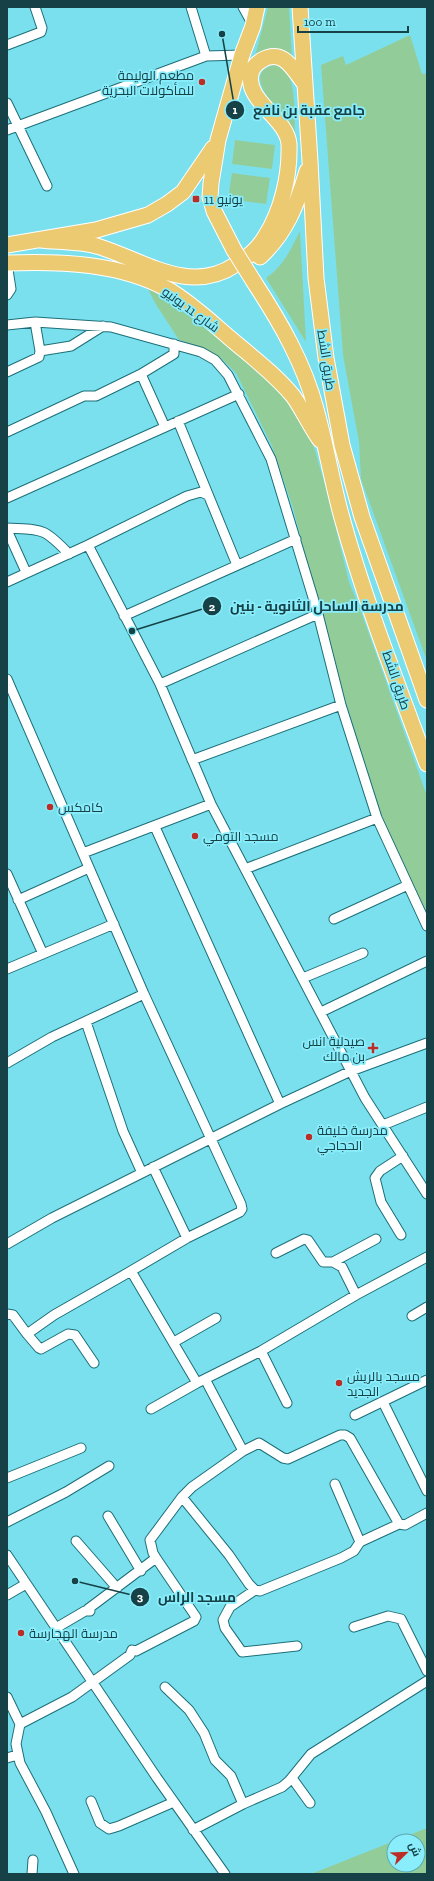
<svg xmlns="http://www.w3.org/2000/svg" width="434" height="1881" font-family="'Zilla Slab',Cairo,serif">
<rect width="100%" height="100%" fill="#7be0ee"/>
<path fill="#92cd99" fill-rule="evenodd" d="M268,7h21l3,51 -38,2z
M410,35l12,39 5,-1v588l-66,-182 -2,-37 -16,-87 -22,-290 22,-9 3,9z
M278,64c19,6 16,50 17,68 -9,-16 -62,-60 -17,-68z
M235,140l40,5 -3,24 -40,-5z
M232,173l38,5 -4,26 -38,-5z
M300,231l6,111 -40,-64c18,-13 24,-27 34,-47z
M146,285l21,17 27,17 83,68 20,22 13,25 16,54 23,94 11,27 67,187v121l-48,-106 -53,-175 -33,-128 -21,-62 -36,-73 -15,-15 -24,-12 -18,-6 -24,-37z
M427,1828v46h-116zM394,1841h24v24h-24z"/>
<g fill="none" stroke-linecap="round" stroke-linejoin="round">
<defs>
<path id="minor" d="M191,7l15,49 36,-1
M243,7l10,18
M7,45l34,-13 1,-4 -7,-21
M7,103l40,83
M7,130l199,-74
M7,263l4,26 -4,6
M7,325l28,-3 76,5 90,25 14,8 13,15 43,84 47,155 23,91
M40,351l31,-5 32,-20
M7,372l32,-15 1,-6 -5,-29
M141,374l24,53
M178,421l59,144
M7,432l77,-36h12l45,-22 33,-20v-10
M7,498l232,-104
M7,528c36,2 36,-1 62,26
M7,530l19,42
M88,545l99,-49 14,-4 7,3
M7,582l81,-37 72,139 51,120 154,294 62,96
M124,616l172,-77
M7,679l137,315 97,210 1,5 -2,3 -53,26 -56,33 66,112 64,-32 95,-56 71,-38
M160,684l158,-70
M192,760l149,-55 36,113 50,108
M155,827l125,277
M83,853l128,-49
M245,869l132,-51
M7,874l36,80
M18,900l71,-32
M334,919l74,-34
M7,969l107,-45
M303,978l60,-25
M321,1012l106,-51
M86,1022l37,109 19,42
M7,1063l45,-26 92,-43
M383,1125l44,-18
M153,1167l34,71
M401,1235l-20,-33 -6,-24 5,-7 23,-15
M7,1244l45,-26 228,-114 71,-33 76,-28
M276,1253l28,-14 4,1 15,22h10l9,5 14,28
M333,1262l43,-23
M7,1314l6,1 14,19
M412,1316l15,-9
M174,1342l42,-24
M261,1351l26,52
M94,1363l-19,-28 -7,-1 -27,15 -2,-1 -12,-14 27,-19 77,-44
M383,1402l44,89
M151,1409l46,-26
M355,1415l72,-35
M243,1451l16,-8 24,15 5,1 52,-24h5l5,3 49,86
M7,1478l74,-30
M335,1484l25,58
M182,1497l47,58 20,29 6,6 5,1 81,-33 13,-7 6,-9 39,-18 6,1 22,-12
M108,1516l33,55
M7,1522l59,-30 43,-26
M76,1541l41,47
M7,1555l150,223 68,96
M255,1590l-25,17 -7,13 2,8 17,24 55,-6
M7,1595l19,-11
M354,1627l34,-11 13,3 26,52
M56,1628l29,-17h5l-2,-2 68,-51 -3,-5 -3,-13 32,-43 10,-10 51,-36 -38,-72
M165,1687l24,23 15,23 11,27 16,16 12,28
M7,1697l13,27
M7,1758l10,-3
M292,1778l18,25
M91,1801l9,22 9,6 10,-3 55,-24
M193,1830l50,-26 39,-17 7,-6 22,-27 116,-73
M32,1874l1,-14
M74,1874l-28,-62 -26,-49 -4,-19 4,-20 52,-27 58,-42 2,-5 4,1 58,-30 2,-4 -40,-59"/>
<path id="trunk" d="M300,7l10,154 6,117 10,80 16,87 20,72 65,183
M40,240c20,2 42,1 60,7 44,14 90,48 135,18 13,-8 22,-15 30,-28 17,-27 25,-62 24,-93 -2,-26 -44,-43 -38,-70 1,-6 6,-11 11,-14 21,-12 31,9 42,23
M7,245l89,-15 52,-15 19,-11 16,-12 30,-44
M234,250l-20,-39 -4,-14 1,-14 7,-43 24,-85 11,-29 4,-19
M260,257c26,-24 37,-52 47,-86
M7,263c54,-2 114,0 162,27 22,13 42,32 62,49 21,18 44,35 62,57 10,14 17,30 27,44
M254,282c26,40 50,81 62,127 10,36 16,73 26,109 23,83 55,165 85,246"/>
</defs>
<use href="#minor" stroke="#1c6f79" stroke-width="11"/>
<use href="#trunk" stroke="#fff" stroke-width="17"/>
<use href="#minor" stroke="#fff" stroke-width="9"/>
<use href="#trunk" stroke="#ecca72" stroke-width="15"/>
<defs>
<path id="trunk-bridge" d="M234,250l20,32"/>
</defs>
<use href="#trunk-bridge" stroke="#fff" stroke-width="17" stroke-linecap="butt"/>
<use href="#trunk-bridge" stroke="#ecca72" stroke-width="15"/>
</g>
<g fill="#bc2d28" stroke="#89edfb" stroke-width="1.5">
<circle cx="202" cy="82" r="4"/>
<rect x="192" y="195" width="8" height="8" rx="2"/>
<circle cx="50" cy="807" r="4"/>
<circle cx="195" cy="836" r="4"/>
<path d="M371 1042h4v4h4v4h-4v4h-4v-4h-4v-4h4z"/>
<circle cx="309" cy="1137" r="4"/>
<circle cx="339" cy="1383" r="4"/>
<circle cx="21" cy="1633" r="4"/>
</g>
<g text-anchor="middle" stroke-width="3.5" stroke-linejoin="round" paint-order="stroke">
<g font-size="13" fill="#164147" stroke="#89edfb" text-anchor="start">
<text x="194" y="80" text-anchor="end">مطعم الوليمة<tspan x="194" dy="15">للمأكولات البحرية</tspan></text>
<text x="204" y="204">11 يونيو</text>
<text x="58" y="812">كامكس</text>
<text x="203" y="841">مسجد التومي</text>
<text x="365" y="1046" text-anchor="end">صيدلية انس<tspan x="365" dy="15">بن مالك</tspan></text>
<text x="317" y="1135">مدرسة خليفة<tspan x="317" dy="15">الحجاجي</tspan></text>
<text x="347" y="1381">مسجد بالريش<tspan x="347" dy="15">الجديد</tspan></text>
<text x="29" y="1638">مدرسة الهجارسة</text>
</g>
<g font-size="13" fill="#164147" stroke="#89edfb">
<text transform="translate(191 309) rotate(36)" y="5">شارع 11 يونيو</text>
<text transform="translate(327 360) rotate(81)" y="5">طريق الشط</text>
<text transform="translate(397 680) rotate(71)" y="5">طريق الشط</text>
</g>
</g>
<path fill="none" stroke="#164147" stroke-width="1.5" d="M222 34L235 110M132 631L212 606M75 1581L140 1597"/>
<g fill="#164147" stroke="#89edfb" stroke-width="1.5">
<circle cx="222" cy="34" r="4"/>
<circle cx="132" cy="631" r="4"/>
<circle cx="75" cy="1581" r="4"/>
<circle cx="235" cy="110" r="10"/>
<circle cx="212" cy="606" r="10"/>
<circle cx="140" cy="1597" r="10"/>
</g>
<g font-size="12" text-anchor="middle" font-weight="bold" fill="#fff">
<text x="235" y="114">1</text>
<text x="212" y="611">2</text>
<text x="140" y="1601">3</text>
</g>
<g font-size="14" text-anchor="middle" font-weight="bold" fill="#164147" stroke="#89edfb" stroke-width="3.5" stroke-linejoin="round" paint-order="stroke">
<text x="309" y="115">جامع عقبة بن نافع</text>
<text x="317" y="611">مدرسة الساحل الثانوية - بنين</text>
<text x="197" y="1602">مسجد الراس</text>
</g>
<rect width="434" height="1881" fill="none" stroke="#164147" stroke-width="16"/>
<g transform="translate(406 1853) rotate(67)"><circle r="19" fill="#89edfb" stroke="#5ba8b3"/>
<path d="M0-3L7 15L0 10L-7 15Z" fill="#bc2d28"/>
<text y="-6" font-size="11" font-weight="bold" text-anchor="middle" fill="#164147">ش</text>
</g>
<path d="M298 26v6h110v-6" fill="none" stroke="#164147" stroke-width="2"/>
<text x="304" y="26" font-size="12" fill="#164147" stroke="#89edfb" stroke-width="3" paint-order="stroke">100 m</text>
</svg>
